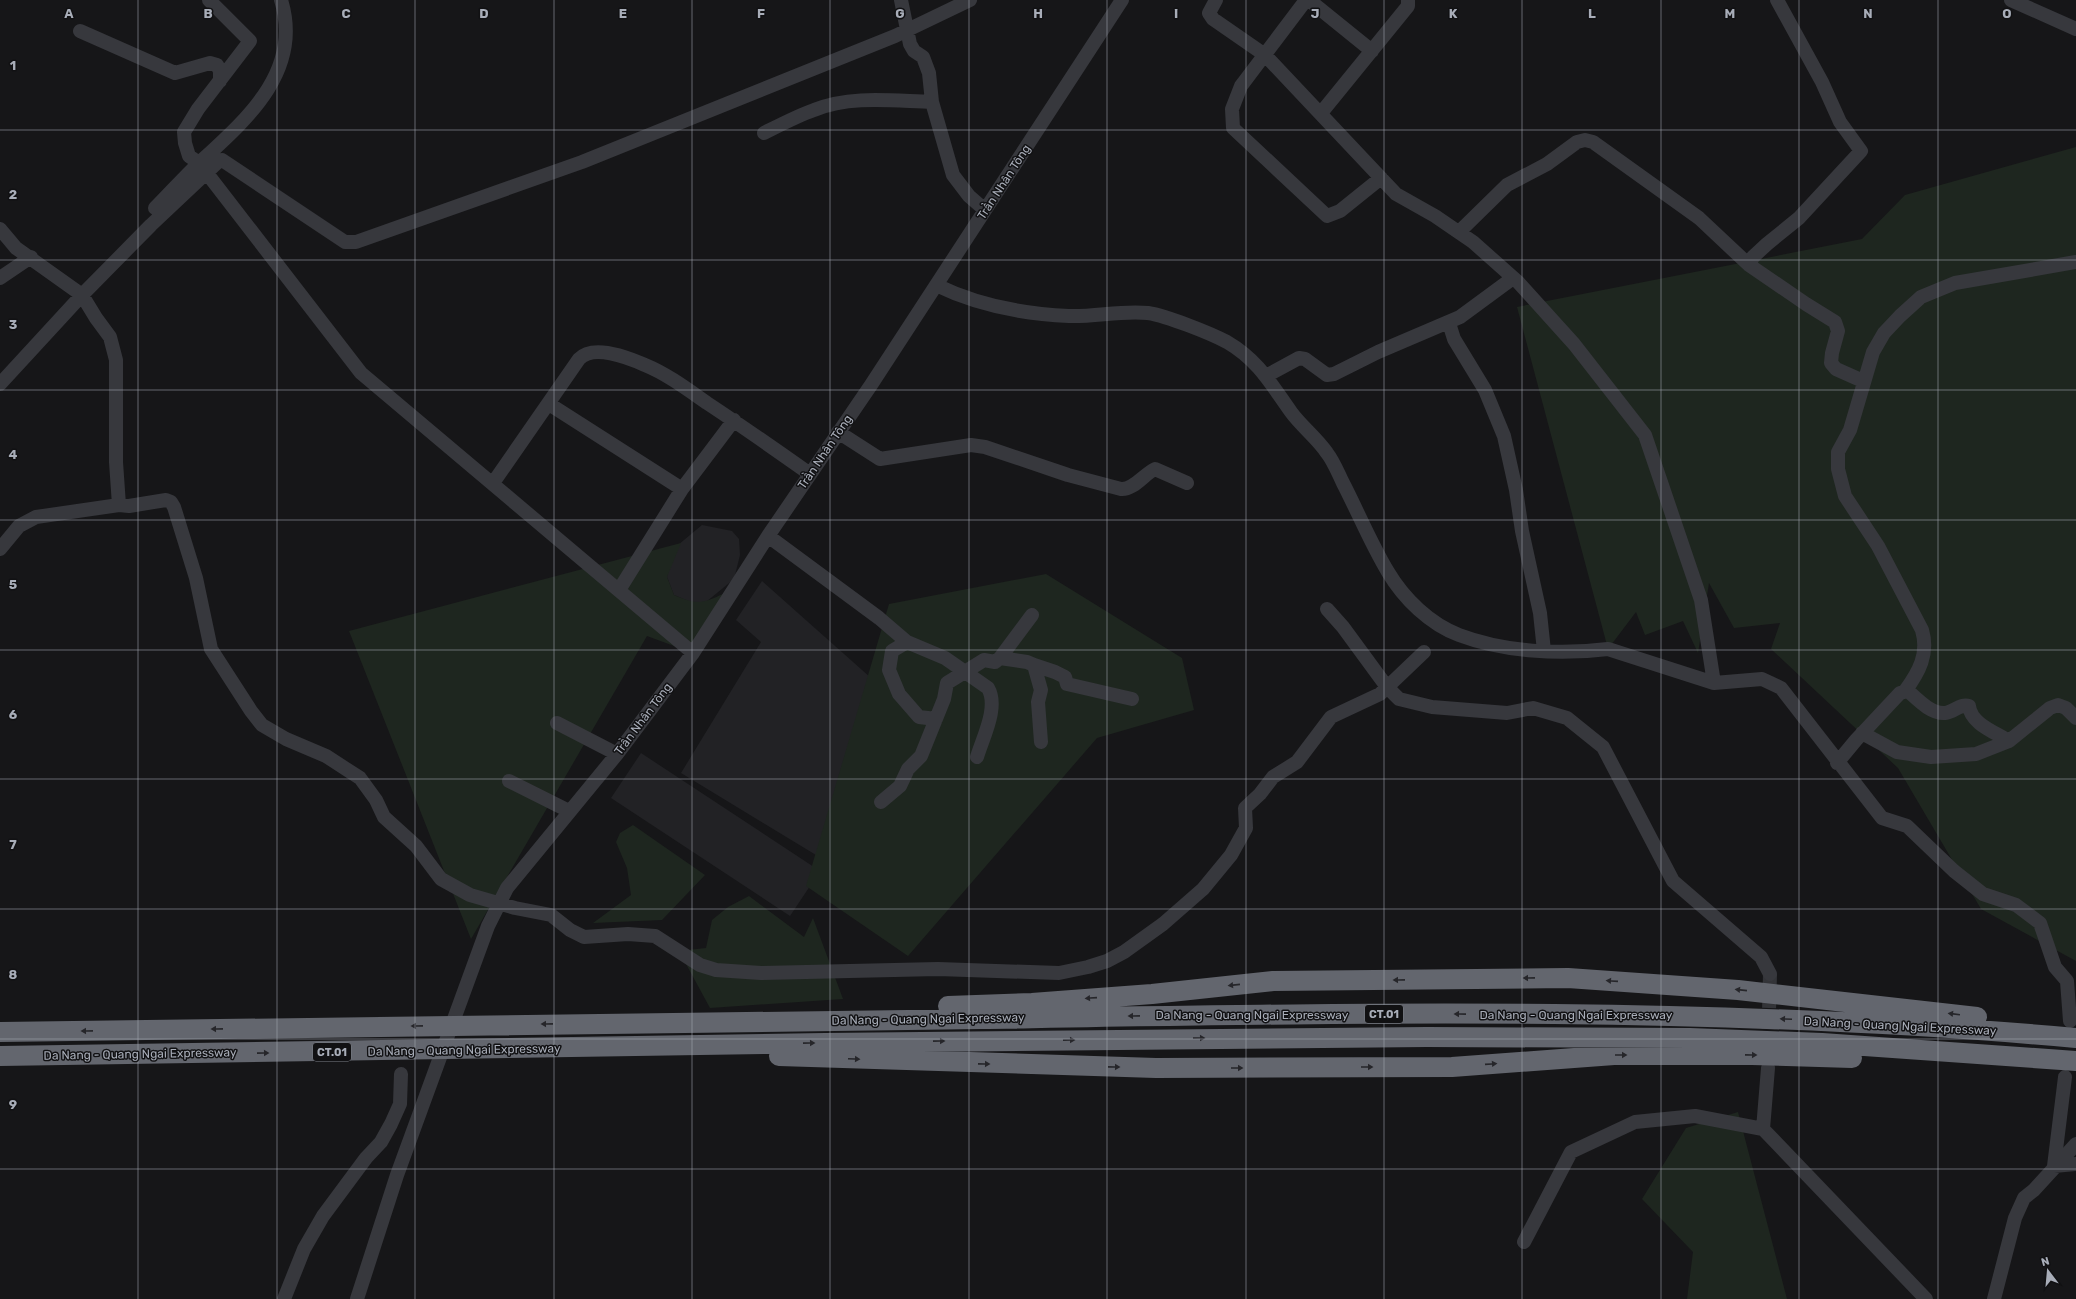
<svg xmlns="http://www.w3.org/2000/svg" width="2076" height="1299" font-family="Rubik,sans-serif">
<rect width="100%" height="100%" fill="#161618"/>
<path fill="#222225" d="M702,525l30,6 7,8 1,16 -6,24 -28,23 -13,1 -19,-8 -7,-18 5,-27z
M762,581l127,113 -73,161 -135,-82 80,-131 -25,-22z
M641,753l179,118 -30,45 -179,-118z"/>
<path fill="#1e261f" d="M2076,147v814l-95,-52 -83,-141 -127,-119 9,-26 -46,5 -25,-45 -11,70 -15,-32 -38,14 -9,-23 -28,37 -91,-342 345,-68 43,-44z
M681,543l-14,34 7,18c24,10 27,9 51,-2l-32,60 -46,-17 -176,303 -122,-308z
M1046,574l136,84 12,52 -97,28 -189,218 -102,-70 83,-282z
M633,825l72,50 -43,45 -69,3 38,-28 -4,-27 -11,-26 4,-9z
M749,896l55,41 9,-19 30,81 -133,9 -31,-57 27,-3 6,-28 16,-13z
M1738,1112l49,187h-100l6,-47 -51,-53 44,-71z"/>
<g fill="none" stroke-linecap="round" stroke-linejoin="round">
<path stroke="#333438" stroke-width="14" stroke-dasharray="14 7" stroke-linecap="butt" d="M1768,1050l2,-76"/>
<path stroke="#37383d" stroke-width="14" d="M209,0l41,41 -52,68 -14,23 1,11 4,13 10,7 162,210 332,280
M901,0l9,44 4,7 9,6 6,16 3,29 21,73 16,21 16,14
M1216,0l-7,13 4,6 52,36 131,139 39,22 38,26 45,40 56,62 71,91 56,165 13,83
M1306,0l-65,86 -9,23 1,19 94,88 13,-5 41,-33
M1309,0l63,51
M2011,0l65,29
M80,31l95,42 35,-10 7,2 3,6v10
M1321,113l87,-107v-6
M764,133c16,-8 33,-17 50,-23 37,-15 79,-9 118,-8
M155,208c15,-15 29,-31 44,-45 48,-44 104,-92 82,-163
M0,229l16,19 66,47 14,23 14,19 6,23v102l3,43
M1459,232l48,-47 40,-21 30,-22 8,-2 8,2 106,76 50,47 57,39 29,18 3,9 -6,22 -1,10 5,6 27,12
M1749,265l4,-8 14,-13 32,-26 62,-67 -21,-29 -18,-40 -45,-82
M0,278l31,-21
M936,285c41,20 87,29 133,31 26,1 53,-6 79,-3 19,3 62,20 79,29 31,18 44,42 64,70 11,15 26,26 36,41 7,9 11,20 16,30 15,29 28,61 45,89 16,27 42,52 71,63 45,17 101,20 149,14l106,34 48,-4 19,9 101,130 25,8 47,45 29,23 33,11 24,18 15,44 12,14 3,40
M1449,323l5,16 31,51 19,46 12,54 6,41 18,82 4,38
M1266,376l33,-18 6,1 22,16 7,-1 44,-22 82,-35 53,-39
M0,384l82,-89 69,-70 68,-64 3,-1 123,82h11l226,-80 313,-126 75,-36
M549,404l133,85
M838,432l42,27 91,-14 14,2 83,28 53,14c13,1 23,-15 34,-20l32,14
M493,483l86,-124c14,-15 48,-2 66,6 22,9 42,24 62,38 35,23 69,47 103,71
M768,536l111,82 28,24 38,16 43,30c11,19 -5,49 -11,69
M0,549l19,-23 17,-9 83,-12 10,1 37,-6 5,2 3,5 22,71 15,71 40,62 11,14 24,14 40,17 34,22 16,22 8,17 32,29 25,33 29,16 45,13 36,7 19,15 14,7 44,-3 27,2 45,29 16,5 45,3 177,-4 121,4 29,-6 19,-6 17,-9 39,-28 40,-35 28,-34 15,-27 -1,-20 15,-14 13,-17 24,-15 34,-45 49,-23 44,-42
M619,590l63,-101 52,-69
M1327,609l16,18 44,60 12,12 33,8 75,6 26,-5 34,10 36,29 70,134 88,76 9,17
M907,642l-15,9 -3,19 10,24 20,23 17,2
M1000,658l27,4 7,3 7,25 -3,12 3,40
M1034,665l21,7 10,5 2,7 65,15
M1905,691c14,-19 24,-37 17,-61l-44,-84 -33,-50 -7,-27v-17l12,-22 23,-78 11,-19 16,-17 21,-19 34,-14 121,-21
M557,723l60,31
M1862,733l35,19 34,5 45,-3 33,-13
M1837,763l19,-23 44,-47 8,-2c10,9 23,23 37,22 9,-1 16,-10 24,-7 2,18 26,26 40,35l41,-33 8,-3 8,3 10,10
M509,781l60,30
M881,802l19,-16 8,-17 13,-13 23,-57 3,-16 37,-23 11,2 5,-4 32,-43
M1768,1068l-5,61 163,170
M2065,1077l-11,89 22,-2
M1524,1242l47,-90 64,-30 60,-6 68,13
M284,1299l20,-50 19,-33 43,-58 15,-16 10,-18 9,-20 1,-30
M357,1299l40,-124 91,-249 19,-38 110,-134 76,-101 75,-117 103,-151 251,-385
M1994,1299l21,-81 9,-20 10,-8 42,-46"/>
<path stroke="#63666e" stroke-width="20" d="M948,1006l84,-3 120,-9 121,-13 295,-3 170,12 239,27
M0,1032c327,-5 654,-8 981,-13 365,-6 731,-14 1095,19
M0,1056l825,-13 602,-6 263,1 132,5 254,18
M779,1056l377,12 296,-1 162,-12h138l100,3"/>
</g>
<defs><path id="oneway-solid" d="M-6-.8H1V-3.2L6.5 0L1 3.2V.8H-6Z"/></defs>
<g fill="#26262a">
<use href="#oneway-solid" transform="translate(1529 978) rotate(179)"/>
<use href="#oneway-solid" transform="translate(1399 980) rotate(179)"/>
<use href="#oneway-solid" transform="translate(1612 981) rotate(-176)"/>
<use href="#oneway-solid" transform="translate(1234 985) rotate(174)"/>
<use href="#oneway-solid" transform="translate(1741 990) rotate(-174)"/>
<use href="#oneway-solid" transform="translate(1091 998) rotate(176)"/>
<use href="#oneway-solid" transform="translate(1460 1014) rotate(-179)"/>
<use href="#oneway-solid" transform="translate(1954 1014) rotate(-173)"/>
<use href="#oneway-solid" transform="translate(1134 1016) rotate(179)"/>
<use href="#oneway-solid" transform="translate(1786 1019) rotate(-178)"/>
<use href="#oneway-solid" transform="translate(547 1024) rotate(179)"/>
<use href="#oneway-solid" transform="translate(417 1026) rotate(179)"/>
<use href="#oneway-solid" transform="translate(217 1029) rotate(179)"/>
<use href="#oneway-solid" transform="translate(87 1031) rotate(179)"/>
<use href="#oneway-solid" transform="translate(1199 1038) rotate(-1)"/>
<use href="#oneway-solid" transform="translate(1069 1040) rotate(-1)"/>
<use href="#oneway-solid" transform="translate(939 1041) rotate(-1)"/>
<use href="#oneway-solid" transform="translate(809 1043) rotate(-1)"/>
<use href="#oneway-solid" transform="translate(263 1053) rotate(-1)"/>
<use href="#oneway-solid" transform="translate(1621 1055)"/>
<use href="#oneway-solid" transform="translate(1751 1055) rotate(1)"/>
<use href="#oneway-solid" transform="translate(854 1059) rotate(2)"/>
<use href="#oneway-solid" transform="translate(984 1064) rotate(1)"/>
<use href="#oneway-solid" transform="translate(1491 1064) rotate(-4)"/>
<use href="#oneway-solid" transform="translate(1114 1067) rotate(1)"/>
<use href="#oneway-solid" transform="translate(1367 1067)"/>
<use href="#oneway-solid" transform="translate(1237 1068)"/>
</g>
<path fill="none" stroke="#a8adb8" stroke-width="1" stroke-opacity="0.55" d="M138,0v1299M277,0v1299M415,0v1299M554,0v1299M692,0v1299M830,0v1299M969,0v1299M1107,0v1299M1246,0v1299M1384,0v1299M1522,0v1299M1661,0v1299M1799,0v1299M1938,0v1299M0,130h2076M0,260h2076M0,390h2076M0,520h2076M0,650h2076M0,779h2076M0,909h2076M0,1039h2076M0,1169h2076"/>
<g text-anchor="middle" stroke-width="3" stroke-linejoin="round" paint-order="stroke">
<g fill="#111113" stroke="#7b7e86" stroke-width="1">
<rect x="1365" y="1005" width="38" height="18" rx="3"/>
<rect x="313" y="1043" width="38" height="18" rx="3"/>
</g>
<g font-size="11" font-weight="bold" fill="#a8adb8">
<text x="1384" y="1018">CT.01</text>
<text x="332" y="1056">CT.01</text>
</g>
<g font-size="12" fill="#a8adb8" stroke="#111113">
<text transform="translate(1004 182) rotate(-57)" y="4">Trần Nhân Tông</text>
<text transform="translate(825 452) rotate(-56)" y="4">Trần Nhân Tông</text>
<text transform="translate(643 719) rotate(-53)" y="4">Trần Nhân Tông</text>
<text x="1252" y="1019">Da Nang - Quang Ngai Expressway</text>
<text x="1576" y="1019">Da Nang - Quang Ngai Expressway</text>
<text transform="translate(928 1019) rotate(-1)" y="4">Da Nang - Quang Ngai Expressway</text>
<text transform="translate(1900 1026) rotate(3)" y="4">Da Nang - Quang Ngai Expressway</text>
<text transform="translate(464 1050) rotate(-1)" y="4">Da Nang - Quang Ngai Expressway</text>
<text transform="translate(140 1054) rotate(-1)" y="4">Da Nang - Quang Ngai Expressway</text>
</g>
</g>
<g font-size="13" text-anchor="middle" font-weight="bold" fill="#a8adb8" stroke="#111113" stroke-width="3" stroke-linejoin="round" paint-order="stroke">
<text x="69" y="18">A</text>
<text x="208" y="18">B</text>
<text x="346" y="18">C</text>
<text x="484" y="18">D</text>
<text x="623" y="18">E</text>
<text x="761" y="18">F</text>
<text x="900" y="18">G</text>
<text x="1038" y="18">H</text>
<text x="1176" y="18">I</text>
<text x="1315" y="18">J</text>
<text x="1453" y="18">K</text>
<text x="1592" y="18">L</text>
<text x="1730" y="18">M</text>
<text x="1868" y="18">N</text>
<text x="2007" y="18">O</text>
<text x="13" y="70">1</text>
<text x="13" y="199">2</text>
<text x="13" y="329">3</text>
<text x="13" y="459">4</text>
<text x="13" y="589">5</text>
<text x="13" y="719">6</text>
<text x="13" y="849">7</text>
<text x="13" y="979">8</text>
<text x="13" y="1109">9</text>
</g>
<g transform="translate(2048 1271) rotate(344)" stroke="#111113" stroke-width="3" paint-order="stroke">
<path d="M0-3L7 15L0 10L-7 15Z" fill="#a8adb8"/>
<text y="-6" font-size="11" font-weight="bold" text-anchor="middle" fill="#a8adb8">N</text>
</g>
</svg>
